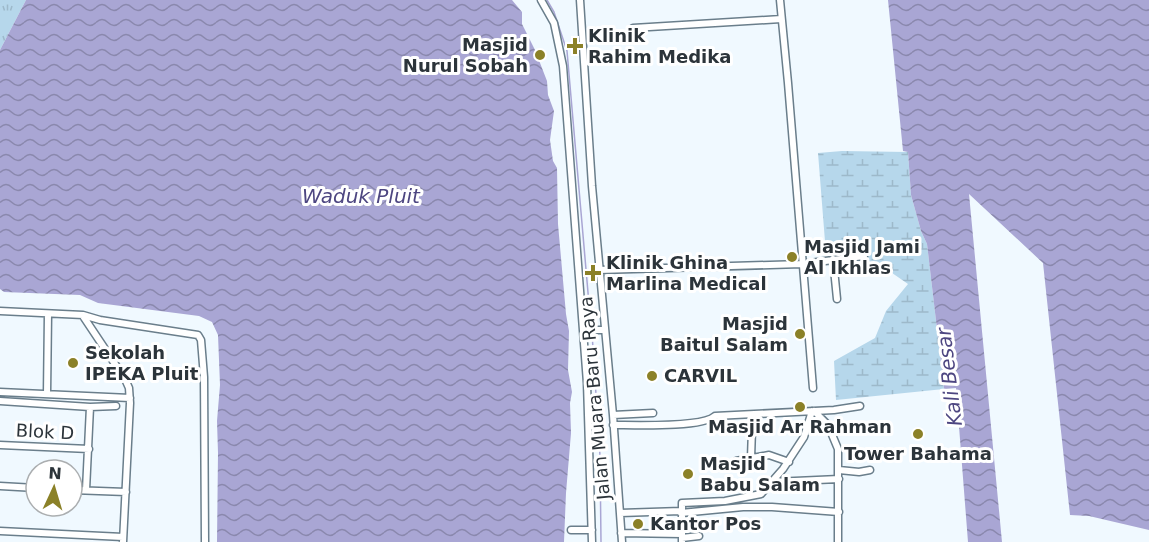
<svg xmlns="http://www.w3.org/2000/svg" width="1149" height="542" font-family="'DejaVu Sans',sans-serif">
<defs>
<pattern id="wetland-marsh" width="20" height="14" patternUnits="userSpaceOnUse" patternTransform="scale(1.5)"><rect width="20" height="14" fill="#b6d7eb"/><path d="M1 5h8M5 5V1M11 12h8M15 12V8" fill="none" stroke="#9db9ca"/></pattern>
<pattern id="park-tufts" width="24" height="20" patternUnits="userSpaceOnUse" patternTransform="scale(1.5)"><rect width="24" height="20" fill="#b6d7eb"/><path d="M3 7l-1-3M5 7V3M7 7l1-3M15 17l-1-3M17 17v-4M19 17l1-3" fill="none" stroke="#9db9ca"/></pattern>
<pattern id="water-waves" width="16" height="10" patternUnits="userSpaceOnUse" patternTransform="scale(1.5)"><rect width="16" height="10" fill="#a9a6d4"/><path d="M0 5q4-4 8 0t8 0" fill="none" stroke="#8a88ad"/></pattern>
</defs>
<rect width="100%" height="100%" fill="#f0f9ff"/>
<path fill="url(#wetland-marsh)" d="M842,151l66,1 3,43 10,36 6,13 17,145 -108,11 -2,-39 41,-23 11,-27 22,-27 -26,-18h-18v-13l-38,1 -8,-101z"/>
<path fill="url(#park-tufts)" d="M0,0h26l-26,50z"/>
<path fill="url(#water-waves)" d="M26,0h486l10,12v12l13,26 12,31 1,14 6,16 -4,29 3,21 4,7 1,56 8,90 3,17 -1,39 4,22 -2,11 1,30 -5,60 -2,49h-347l1,-89 -1,-32 3,-36 -2,-50 -6,-13 -13,-6 -101,-13 -18,-8 -76,-3 -4,-3v-239z
M888,0h261v530l-60,-14 -19,-1 -27,-252 -74,-69 33,348h-34l-12,-154 -12,1 -17,-145 -6,-13 -10,-36 -3,-43 -5,-1z"/>
<g fill="none" stroke-linecap="round" stroke-linejoin="round">
<path stroke="#a9a6d4" stroke-width="1.5" d="M547,0l7,12 13,39 24,276
M592,333l8,123 1,86"/>
<defs>
<path id="minor" d="M541,0l13,23 9,43 24,317 5,159
M580,0l12,186 21,229 9,127
M780,0l8,83 25,305
M633,28l148,-9
M833,259l4,40
M599,270l203,-6 62,-8
M0,311l83,4 17,5 98,15 3,5 3,37 1,165
M83,316l42,63 4,9 1,15 -7,139
M583,330h21
M0,392l130,6
M47,394l1,-80
M0,401l90,6 26,-1
M814,411l14,14 10,24v93
M613,415l40,-2
M613,425c20,0 89,3 102,-9l119,-6 26,-4
M0,445l89,4
M751,458l1,-29
M736,461l33,-6 20,7
M839,470l20,2 11,-2
M773,482l66,-3
M0,486l36,2
M72,490l54,2
M86,490l4,-83
M620,513l61,-2
M681,513l62,-6h29l67,5
M571,530h21
M0,531l123,6
M621,533l61,1
M682,538l17,-2
M682,542v-39l43,-2 36,-7 22,-25 21,-32 8,-26"/>
</defs>
<use href="#minor" stroke="#6a7e8b" stroke-width="9"/>
<use href="#minor" stroke="#fff" stroke-width="6"/>
</g>
<g fill="#8b8128" stroke="#fff" stroke-width="2">
<path d="M572 37h6v6h6v6h-6v6h-6v-6h-6v-6h6z"/>
<circle cx="540" cy="55" r="6"/>
<circle cx="792" cy="257" r="6"/>
<path d="M590 264h6v6h6v6h-6v6h-6v-6h-6v-6h6z"/>
<circle cx="800" cy="334" r="6"/>
<circle cx="73" cy="363" r="6"/>
<circle cx="652" cy="376" r="6"/>
<circle cx="800" cy="407" r="6"/>
<circle cx="918" cy="434" r="6"/>
<circle cx="688" cy="474" r="6"/>
<circle cx="638" cy="524" r="6"/>
</g>
<g text-anchor="middle" stroke-width="6" stroke-linejoin="round" paint-order="stroke">
<g font-size="18" font-weight="bold" fill="#2c343a" stroke="#fff" text-anchor="start">
<text x="588" y="42">Klinik<tspan x="588" dy="21">Rahim Medika</tspan></text>
<text x="528" y="51" text-anchor="end">Masjid<tspan x="528" dy="21">Nurul Sobah</tspan></text>
<text x="804" y="253">Masjid Jami<tspan x="804" dy="21">Al Ikhlas</tspan></text>
<text x="606" y="269">Klinik Ghina<tspan x="606" dy="21">Marlina Medical</tspan></text>
<text x="788" y="330" text-anchor="end">Masjid<tspan x="788" dy="21">Baitul Salam</tspan></text>
<text x="85" y="359">Sekolah<tspan x="85" dy="21">IPEKA Pluit</tspan></text>
<text x="664" y="382">CARVIL</text>
<text x="800" y="433" text-anchor="middle">Masjid Ar Rahman</text>
<text x="918" y="460" text-anchor="middle">Tower Bahama</text>
<text x="700" y="470">Masjid<tspan x="700" dy="21">Babu Salam</tspan></text>
<text x="650" y="530">Kantor Pos</text>
</g>
<g font-size="18" fill="#2c343a" stroke="#fff">
<text transform="translate(595 398) rotate(-95)" y="6">Jalan Muara Baru Raya</text>
<text transform="translate(45 432) rotate(3)" y="6">Blok D</text>
</g>
<g font-size="20" font-style="italic" fill="#4d4681" stroke="#fff">
<text x="361" y="203">Waduk Pluit</text>
<text transform="translate(949 377) rotate(-97)" y="7">Kali Besar</text>
</g>
</g>
<g transform="translate(54 488) rotate(4)"><circle r="28" fill="#ffffff" stroke="#abaeb0" stroke-width="1.5"/>
<path d="M0-4.5L10 22L0 15L-10 22Z" fill="#8b8128"/>
<text y="-9" font-size="16" font-weight="bold" text-anchor="middle" fill="#2c343a">N</text>
</g>
</svg>
